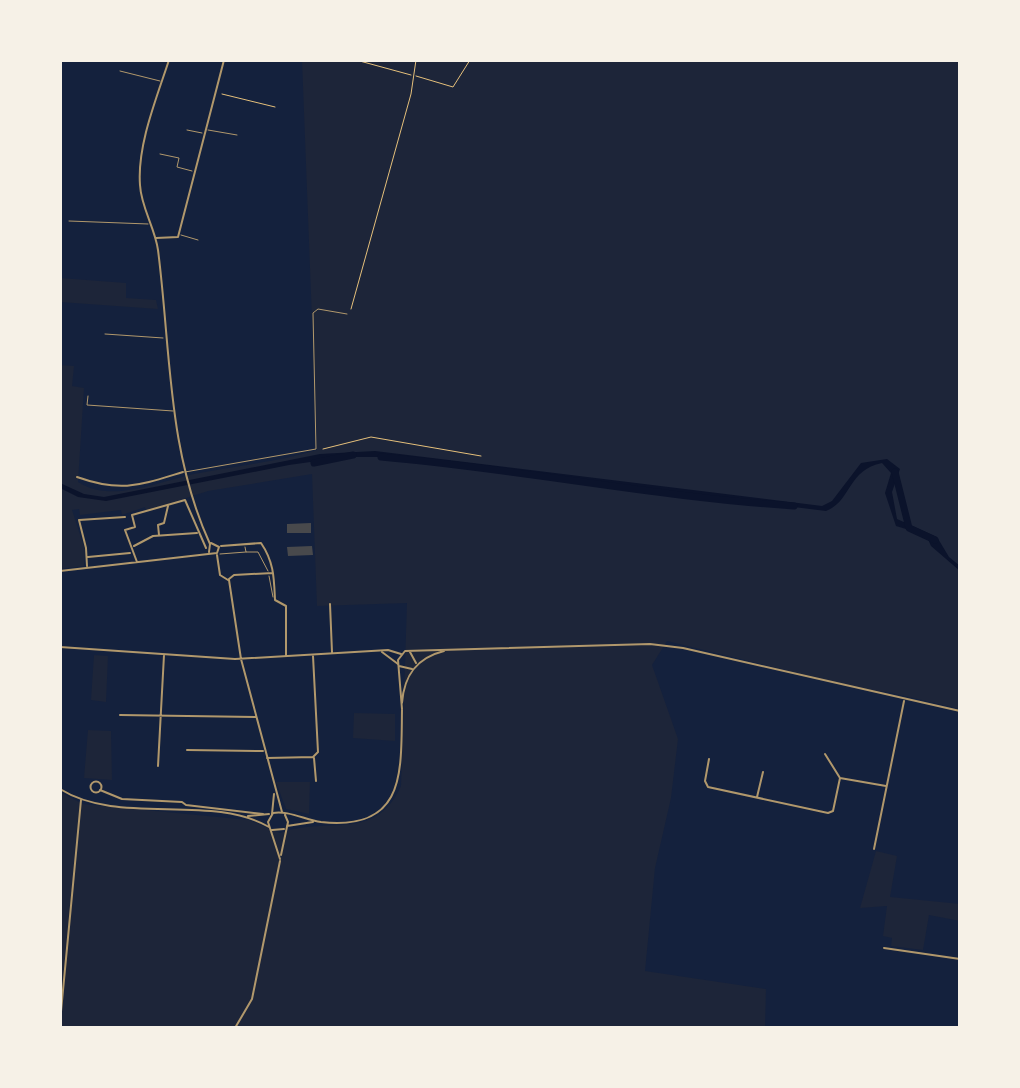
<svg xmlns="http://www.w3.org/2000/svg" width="1020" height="1088" font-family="'Golos Text',sans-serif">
<rect width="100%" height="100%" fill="#14213d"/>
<path fill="#1d2539" d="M302,60h658v649l-72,-17 -21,-2 -200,-49 -15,24 26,74 -7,59 -16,70 -10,103 121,18 -1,39h-705v-236l23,12 166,16 31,13c49,-18 94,11 121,-47l6,-183 -90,3 -5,-132 -104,17 -62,20 -1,-4 -23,8 -1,-5 -41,5 -1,-6 -7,1 13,40 -1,16 -24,3v-204l14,1 -2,20 12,2 -6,94c34,22 82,-1 116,-8 41,-8 83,-12 123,-24z
M60,278l66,5v15l30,2 2,9 -98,-7z
M94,655l14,1 -2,46 -15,-2z
M354,713l41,1v27l-42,-3z
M88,730l23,1 1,49 -28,-2z
M276,782h34l-1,32 -23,-5z
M876,851l21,5 -7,41 70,7v17l-31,-6 -6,35 -32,-4 1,-8 -9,-2 4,-30 -27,2z"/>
<path fill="#0b132b" d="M375,451l447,55 10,-5 29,-38 26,-4 13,10 -8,23 5,27 40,18 12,20 11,9v5l-29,-25 -5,-11 -30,-9 -11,-33 6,-20 -9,-10c-35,7 -30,38 -56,48l-433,-54h-47l-57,8 -183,36 -28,-4 -18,-9v-5l24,11 20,3 216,-43z"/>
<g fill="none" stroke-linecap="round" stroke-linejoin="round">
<path stroke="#0b132b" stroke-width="7" d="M381,457c139,12 274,40 413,49
M314,463l39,-8
M895,472l14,56 26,12"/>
</g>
<path fill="#48494c" d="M311,523v10h-24v-9z
M312,546l1,9 -25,1 -1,-9z"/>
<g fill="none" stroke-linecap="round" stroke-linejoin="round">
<path stroke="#e5c07b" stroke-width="1" d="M356,60l55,15
M416,76l37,11 17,-27
M222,94l53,13
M351,309l60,-215 5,-34
M323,449l48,-12 110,19"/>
<path stroke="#b1986c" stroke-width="1" d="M120,71l40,10
M187,130l15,3
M208,130l29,5
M160,154l19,4 -2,9 15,4
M69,221l79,3
M181,235l17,5
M105,334l58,4
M88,396l-1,9 86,6
M185,472l131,-23 -3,-136 5,-4 29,5"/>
<path stroke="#b1986c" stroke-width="1" d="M245,547l1,5h12l10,19
M220,554l26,-2
M269,576l4,21"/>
<path stroke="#b1986c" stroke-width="2" d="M169,60c-12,37 -32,85 -29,125 1,22 15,43 18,65 13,101 9,200 52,294l-1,8
M156,238l22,-1 46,-177
M77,477c45,16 63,8 106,-5
M159,535l-1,-10 6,-2 4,-17
M134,546l19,-10 44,-3
M221,546l40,-3c13,19 13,35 14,57l11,6v49
M217,555l3,20 8,5
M88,557l42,-4
M137,562l-12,-32 10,-3 -3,-12 53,-15 21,48
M87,566l-1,-18 -7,-28 46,-3
M60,571l157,-18 2,-6 -8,-4
M229,579l5,-4 39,-2
M229,580l12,79 41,153
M330,604l2,48
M60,647l175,12 153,-9 13,4
M382,652l16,12
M120,715l135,2
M187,750l76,1
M825,754l15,24 46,8
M267,758l46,-1 5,-5 -5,-96
M314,758l2,23
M709,759l-4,22 3,6 120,26 5,-2 7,-33
M158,766l6,-111
M90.5 787a5.5 5.5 0 1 1 11 0a5.5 5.5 0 1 1-11 0Z
M100,790l22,9 60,3 4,3
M757,797l6,-25
M186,805l77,9
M272,814l2,-20
M874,849l30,-148
M884,948l76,11
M60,1022l21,-222
M959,1028l1,-10"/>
<path stroke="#b1986c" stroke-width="2" d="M410,652l6,11
M399,666l13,3
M402,703c2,-27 14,-45 42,-52
M402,709l-4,-49 7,-9 245,-7 33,4 277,63
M60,789c59,37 150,4 209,38
M248,816l21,-2
M287,826l26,-4
M272,830l12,-1
M281,855l7,-33 -3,-7
M280,859l-12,-37 5,-9c14,-3 33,7 48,9 85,9 80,-49 81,-112
M235,1028l17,-29 28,-138"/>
</g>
<rect width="1020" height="1088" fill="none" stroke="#f6f1e7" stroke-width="124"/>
</svg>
